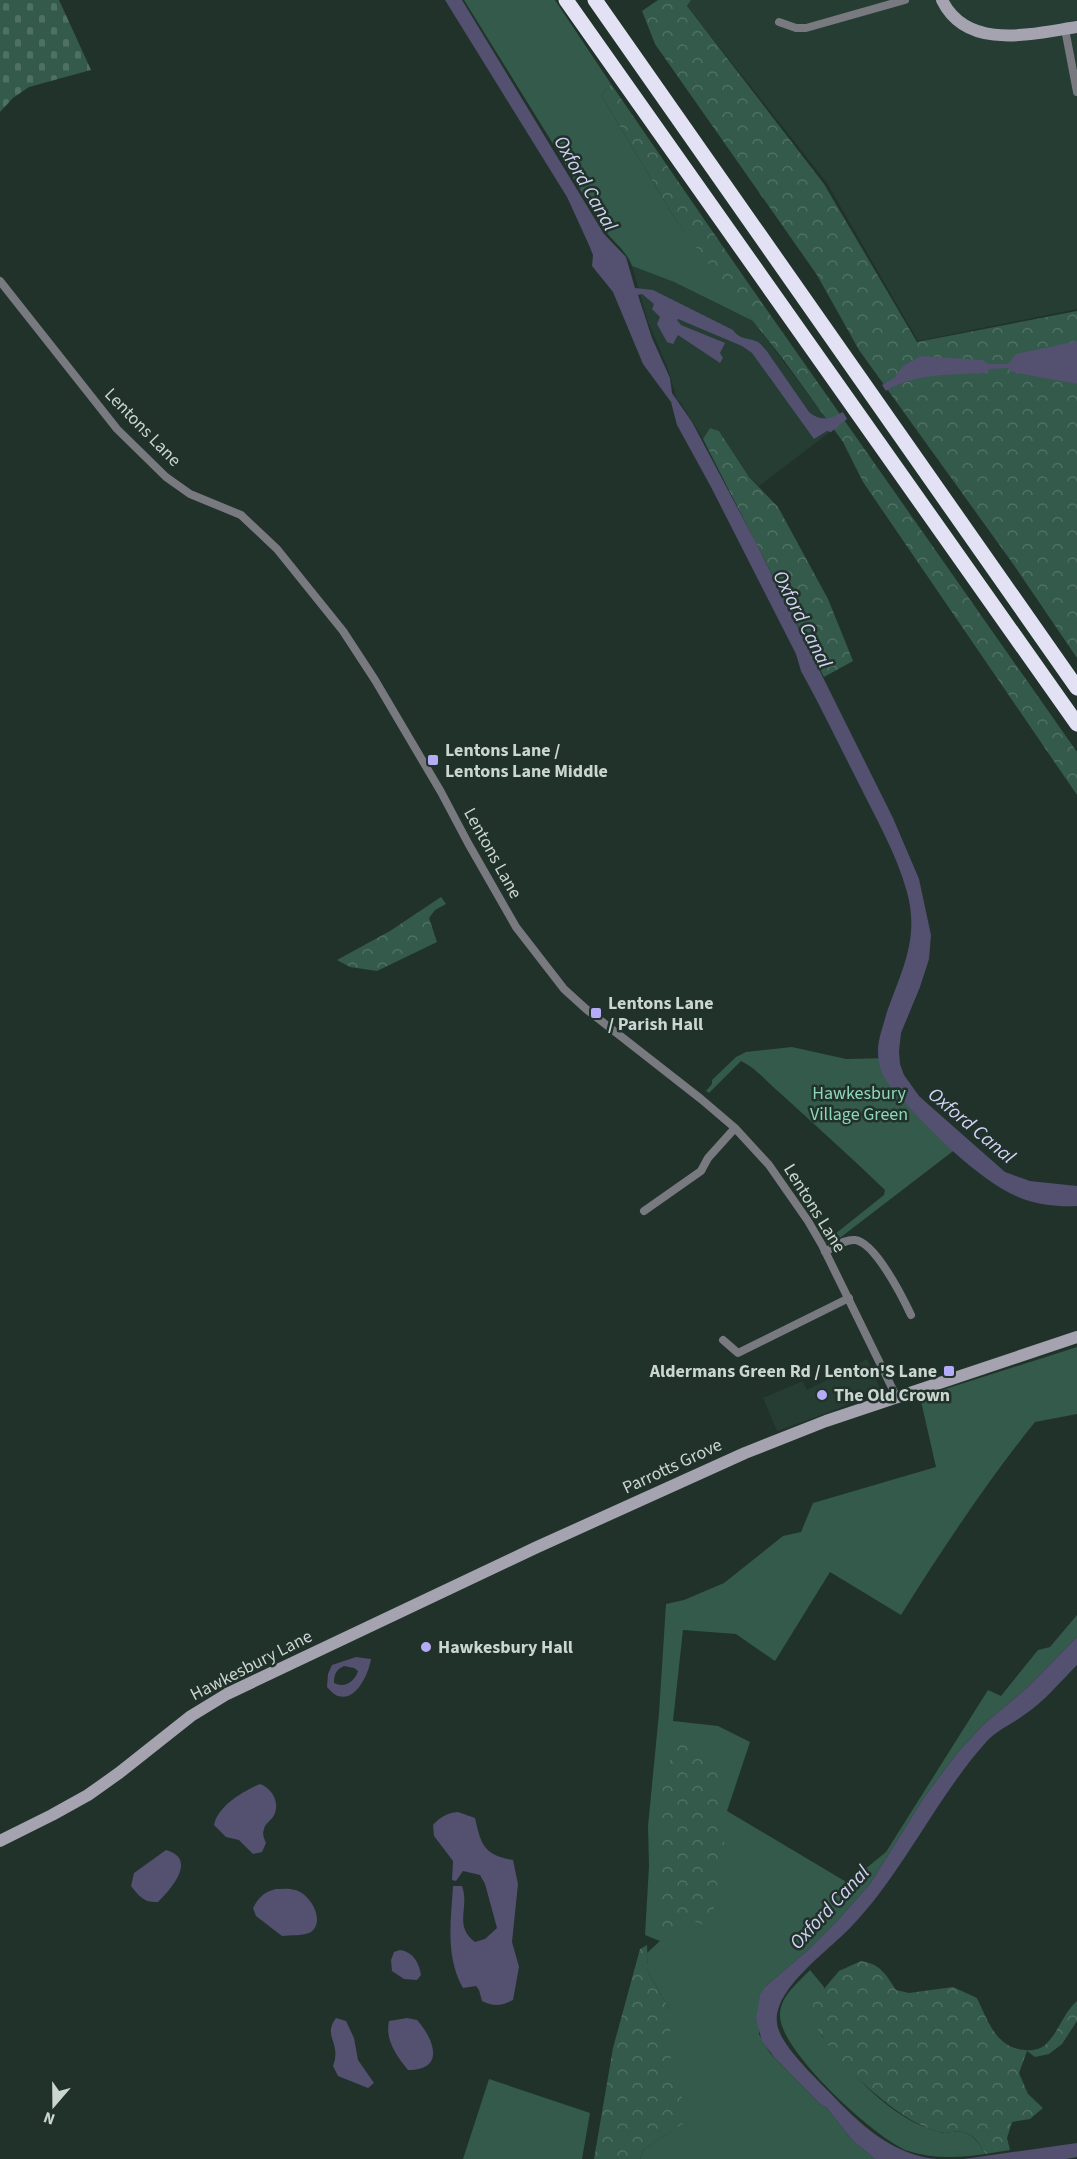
<svg xmlns="http://www.w3.org/2000/svg" width="1077" height="2159" font-family="'Source Sans 3',sans-serif">
<defs>
<pattern id="forest-crowns" width="20" height="18" patternUnits="userSpaceOnUse" patternTransform="scale(1.5)"><rect width="20" height="18" fill="#335a4b"/><path d="M2 6a3 3 0 1 1 6 0M12 15a3 3 0 1 1 6 0" fill="none" stroke="#4f7164"/></pattern>
<pattern id="cemetery-stones" width="16" height="16" patternUnits="userSpaceOnUse" patternTransform="scale(1.5)"><rect width="16" height="16" fill="#335a4b"/><path d="M2 7V4a2 2 0 0 1 4 0v3zM10 15v-3a2 2 0 0 1 4 0v3z" fill="#4f7164"/></pattern>
</defs>
<rect width="100%" height="100%" fill="#21322b"/>
<path fill="#253d33" d="M691,0h386v309l-159,32 -91,-158 -140,-177z
M632,266l42,16 79,39 81,108 -75,57 -10,-9 -30,-46 -9,-3 -7,11 -22,-36 -4,-3 -9,-31 -21,-50z
M867,1359l14,32 -62,25 -42,15 -14,-33 40,-17 4,9z"/>
<path fill="#335a4b" d="M464,0h91l56,84 -10,11 73,122 79,104 -79,-39 -42,-16c-6,-17 -22,-26 -31,-41l-46,-78z
M792,1047l54,12 43,-1 1,5 71,82 -129,99 -7,-2 59,-47 1,-5c-34,-33 -70,-65 -105,-97 -13,-11 -24,-25 -39,-32l-32,32 -3,-2 6,-7v-4l24,-23 10,-5z
M1077,1347v67l-42,8c-49,61 -92,126 -134,193l-71,-43 -55,89 -39,-27 -53,-4 -10,91 45,5 32,16 -23,69 121,72 38,-31 102,-162 13,6 37,-46 12,-3 27,-32v22l-49,50 -44,37 -26,28 -33,44 -55,88 -31,35 -31,31 -42,36 -7,48 11,19 50,51 6,3 26,33 23,19h-235l3,-9 46,-31 -19,-51v-58l-22,-38 -1,-19 13,-12 -15,-6 4,-69 -1,-40 11,-113 7,-109 18,-4 40,-17 59,-47 18,-4 12,-29 123,-36 -16,-70z
M810,1970l14,17 -3,48c27,34 60,73 101,91 6,2 15,6 22,7 6,0 13,-3 19,-1 11,3 17,12 22,22 -26,4 -52,5 -77,-3 -31,-11 -131,-102 -128,-137 1,-19 18,-31 30,-44z
M489,2079l101,34 -8,46h-119z"/>
<path fill="url(#forest-crowns)" d="M658,0h33l-4,6 137,178 93,158 160,-31v347l-66,-97 -152,-211 -42,-75 -162,-231 -13,-33z
M611,84l137,199 329,469v43l-214,-313 -20,-40 -60,-83 -62,-78 -47,-64 -73,-122z
M710,428l9,3 30,46 29,30 50,92 25,62 -29,16 -121,-238z
M441,897l5,7 -11,6 -6,8 8,24 -60,29 -27,-4 -13,-7 53,-29z
M692,1742l9,4 20,25 -2,57 7,20 -4,21 -9,30 2,18 -11,8 -11,-4 -32,20 -3,-20 3,-56 2,-92 15,-27z
M647,1945l1,27 22,38 1,58 19,51 -47,31 -3,9h-46l19,-111 27,-99z
M861,1961c19,3 25,13 35,29l13,3 44,-6 24,11c11,23 19,50 48,52 8,1 17,-1 22,-7 12,-12 17,-31 30,-42v20l-15,23 -13,10 -14,3 -8,-6 -8,22 9,21 15,14 -13,11 -18,3 -5,16 3,12 -25,4c-5,-10 -10,-19 -22,-22 -5,-2 -13,1 -18,1 -7,-1 -16,-4 -22,-7 -33,-14 -102,-75 -110,-110 -1,-4 0,-10 0,-14l26,-31z"/>
<path fill="url(#cemetery-stones)" d="M0,0h59l32,70 -62,17 -16,11 -13,14z"/>
<path fill="#535070" fill-rule="evenodd" d="M445,0h17l142,234 22,23 9,31 18,2 80,40c8,11 15,7 25,12 3,2 5,5 8,8l43,62c12,10 21,7 34,0l4,7 -16,13 -4,-1 -13,8 -62,-86 -10,-7 -64,-27 -1,1 4,5 44,18 -5,10 3,5 -3,5 -42,-28 -5,9 -6,-2 -10,-18 3,-7 -8,-8 2,-5 -12,-10 -4,1 14,43 18,40 2,15 20,29 62,117 139,279 26,61 12,56 -2,24 -9,28 -19,46 -2,18 1,13 4,11 15,21 10,9 76,67 25,9 47,5v20c-18,1 -37,-1 -54,-7 -42,-16 -92,-67 -122,-101 -7,-8 -15,-15 -19,-25 -3,-7 -4,-15 -4,-22 0,-12 5,-24 8,-36 15,-44 34,-75 21,-123 -11,-40 -32,-75 -50,-112 -19,-37 -36,-73 -56,-109l-5,-17 -85,-167 -34,-62 -6,-23 -28,-38 -30,-72 -21,-26 1,-11 -4,-10 -22,-48z
M1077,341v43l-65,-12 -4,-4 -18,1 -4,4c-33,2 -72,0 -100,18l-4,-6 12,-7 9,-12 18,-10 62,4 5,4h20l8,-10z
M1077,1637v28c-17,17 -33,37 -53,50 -12,9 -27,15 -37,26 -52,58 -83,131 -137,187 -22,23 -77,61 -73,95 2,22 42,58 58,75 28,29 60,58 103,61h-63l-23,-19 -26,-33 -6,-3 -46,-47 -12,-16 -6,-22 4,-24 6,-9 42,-36 31,-31 31,-35 55,-88 33,-44 26,-28 44,-37z
M356,1657l15,2c-2,13 -14,43 -33,37 -4,-1 -8,-6 -11,-9l1,-13 4,-9zM344,1666l10,2 4,3c-4,12 -14,17 -24,12 0,-9 2,-13 10,-17z
M260,1784c13,5 21,20 13,33 -3,4 -8,7 -9,12 -2,5 0,9 2,14l-4,9 -9,2 -14,-14 -13,-3 -12,-12c4,-19 28,-33 46,-41z
M458,1812l17,6c6,27 9,37 38,42l5,24 -6,58 7,25 -6,33c-12,6 -19,7 -31,1l-3,-11 -3,-4 -13,2c-18,-31 -12,-69 -10,-102h9c8,22 -9,39 13,56l10,-3 12,-11 -12,-44 -5,-9 -17,-4 -7,10 -4,-1 1,-19 -19,-25 -1,-11c7,-8 14,-12 25,-13z
M166,1850c32,9 5,39 -8,52 -14,1 -19,-6 -27,-16l3,-13z
M276,1889c6,0 13,-1 19,1 15,3 31,31 16,42 -7,4 -21,3 -29,4l-26,-20 -3,-8c6,-11 11,-16 23,-19z
M400,1950c13,2 19,12 21,25l-4,5 -13,-1 -12,-8 -1,-11 3,-8z
M336,2018l10,3 8,17 4,22 16,23 -6,5 -30,-12 -5,-10c9,-24 -11,-29 3,-48z
M407,2018l10,2c17,19 29,50 -9,50 -12,-15 -23,-30 -19,-49z
M1077,2143v14l-11,2h-102z"/>
<g fill="none" stroke-linecap="round" stroke-linejoin="round">
<path stroke="#797980" stroke-width="8" d="M779,22l17,6h10l99,-28
M1065,29l12,63
M0,281l117,148 49,48 24,17 51,21 36,34 66,82 32,49 66,112 27,51 48,84 48,62 22,20 115,90 34,29 34,37 39,56 14,24 75,153
M644,1211l57,-40 7,-13 27,-30
M825,1252c8,-5 20,-13 30,-12 20,2 48,58 56,75
M723,1340l15,13 111,-55"/>
<path stroke="#a4a3af" stroke-width="12" d="M942,0c25,51 89,34 135,27
M0,1841l52,-26 36,-20 31,-22 72,-57 36,-22 308,-146 210,-95 81,-32 251,-84"/>
<path stroke="#e3e2f4" stroke-width="15" d="M566,0l511,724
M595,0l482,688"/>
</g>
<g fill="#b5acf8" stroke="#21322b" stroke-width="2">
<rect x="427" y="754" width="12" height="12" rx="3"/>
<rect x="590" y="1007" width="12" height="12" rx="3"/>
<rect x="943" y="1365" width="12" height="12" rx="3"/>
<circle cx="822" cy="1395" r="6"/>
<circle cx="426" cy="1647" r="6"/>
</g>
<g text-anchor="middle" stroke-width="5" stroke-linejoin="round" paint-order="stroke">
<g font-size="18" fill="#cbd5d1" stroke="#21322b">
<text transform="translate(143 427) rotate(46)" y="6">Lentons Lane</text>
<text transform="translate(493 853) rotate(61)" y="6">Lentons Lane</text>
<text transform="translate(815 1208) rotate(58)" y="6">Lentons Lane</text>
<text transform="translate(672 1466) rotate(-25)" y="6">Parrotts Grove</text>
<text transform="translate(251 1665) rotate(-27)" y="6">Hawkesbury Lane</text>
</g>
<g font-size="18" font-weight="bold" fill="#cbd5d1" stroke="#21322b" text-anchor="start">
<text x="445" y="756">Lentons Lane /<tspan x="445" dy="21">Lentons Lane Middle</tspan></text>
<text x="608" y="1009">Lentons Lane<tspan x="608" dy="21">/ Parish Hall</tspan></text>
<text x="937" y="1377" text-anchor="end">Aldermans Green Rd / Lenton'S Lane</text>
<text x="834" y="1401">The Old Crown</text>
<text x="438" y="1653">Hawkesbury Hall</text>
</g>
<g font-size="18" fill="#8fd7ba" stroke="#21322b">
<text x="859" y="1099">Hawkesbury<tspan x="859" dy="21">Village Green</tspan></text>
</g>
<g font-size="20" font-style="italic" fill="#d3d1f5" stroke="#21322b">
<text transform="translate(586 183) rotate(60)" y="7">Oxford Canal</text>
<text transform="translate(803 619) rotate(63)" y="7">Oxford Canal</text>
<text transform="translate(972 1125) rotate(40)" y="7">Oxford Canal</text>
<text transform="translate(829 1907) rotate(-47)" y="7">Oxford Canal</text>
</g>
</g>
<g transform="translate(54 2105) rotate(200)" stroke="#21322b" stroke-width="4.5" paint-order="stroke">
<path d="M0-4.5L10 22L0 15L-10 22Z" fill="#cbd5d1"/>
<text y="-9" font-size="16" font-weight="bold" text-anchor="middle" fill="#cbd5d1">N</text>
</g>
</svg>
